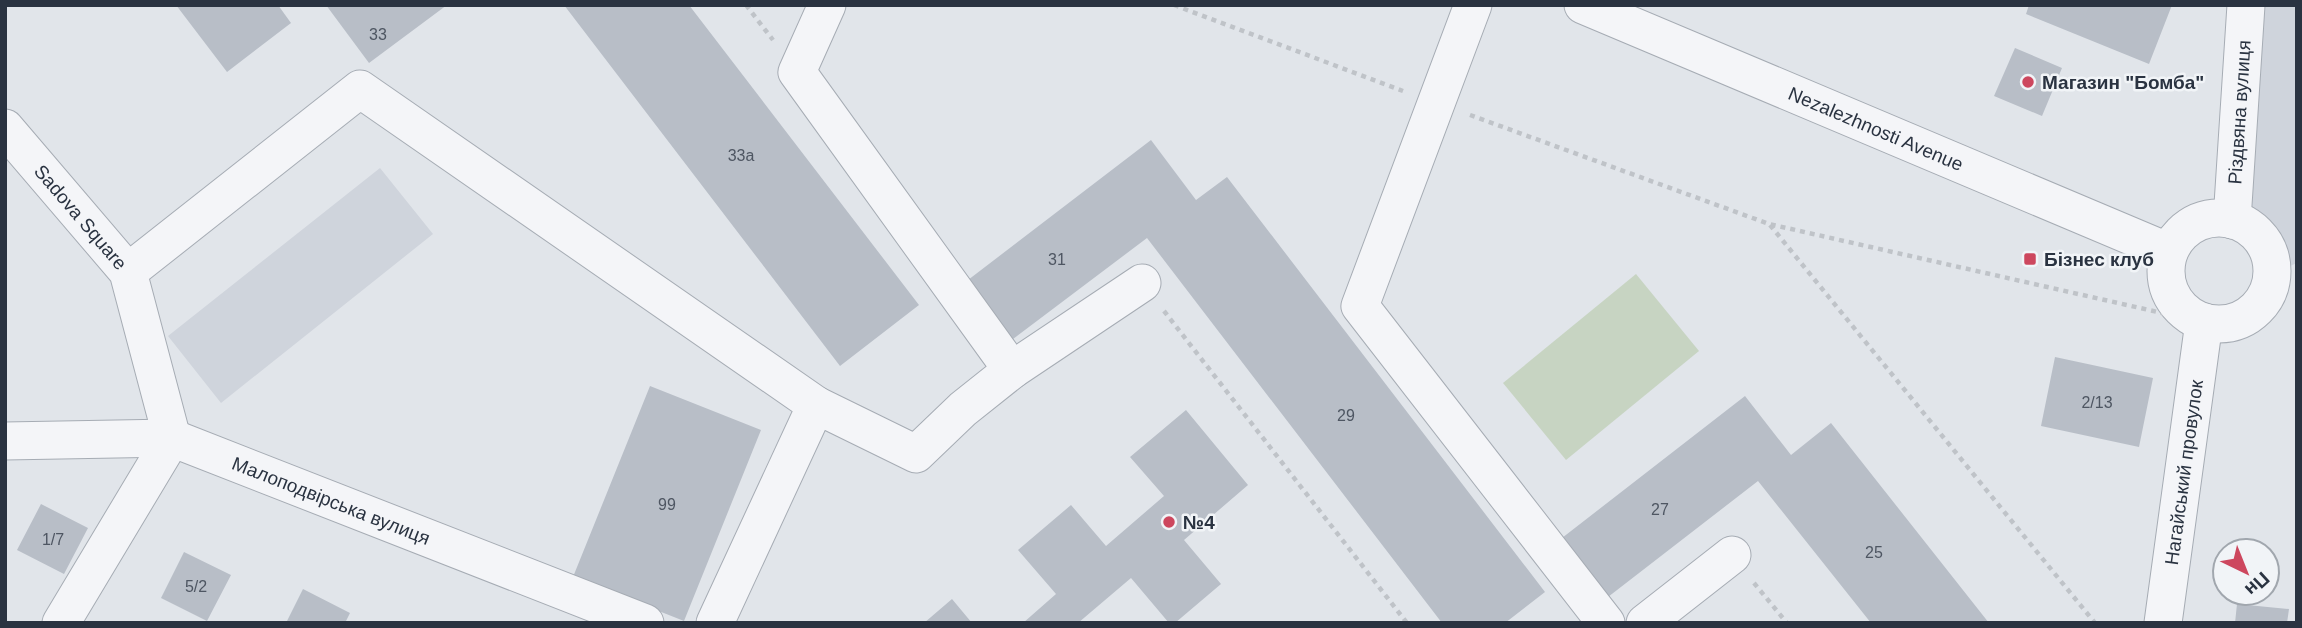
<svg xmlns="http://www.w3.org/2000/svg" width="2302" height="628" font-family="Arial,sans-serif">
<rect width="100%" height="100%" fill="#e1e5ea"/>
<path fill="#cfd4dc" d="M2246,5h51v258l-25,11 -7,-29 -20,-20z
M380,168l53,66 -212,169 -53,-67z"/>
<path fill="#c7d4c2" d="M1636,274l63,77 -133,109 -63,-77z"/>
<path fill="#b8bec7" d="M176,5h102l13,18 -64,49z
M326,5h121l-78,58z
M564,5h125l230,300 -79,61z
M2029,5h143l-23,59 -123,-50z
M2015,48l47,20 -20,48 -48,-20z
M1151,140l45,60 31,-23 318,415 -40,31h-63l-295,-385 -134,101 -45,-59z
M2055,357l98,21 -14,69 -98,-21z
M650,386l111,44 -77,191 -111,-44z
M1745,396l46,59 40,-32 158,200h-118l-113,-142 -150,116 -46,-59z
M1186,410l62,75 -64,55 37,44 -46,39h-6l-38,-45 -53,45h-55l33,-29 -38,-44 53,-45 35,41 58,-50 -34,-39z
M41,504l47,24 -24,46 -47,-24z
M184,552l47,23 -24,46 -46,-23z
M303,589l47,24 -5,10h-59z
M952,599l20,24h-48z
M2237,604l52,5 -2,14h-52z"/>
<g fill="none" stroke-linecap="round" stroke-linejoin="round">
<defs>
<g id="minor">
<path d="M1473,5l-113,301 246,317"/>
<path id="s1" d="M1583,5l586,247"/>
<path id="s2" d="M5,128l123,144 44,166 -111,185"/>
<circle cx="2219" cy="271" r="53"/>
<path id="s3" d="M2232,220l14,-215"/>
<path d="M128,272l232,-183 456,316 -101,218"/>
<path d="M1012,370l130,-87"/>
<path d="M816,405l100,49 47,-45 49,-39 -215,-298 30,-67"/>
<path id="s4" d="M5,441l167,-3 473,185"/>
<path d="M1645,623l87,-68"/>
<path id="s5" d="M2163,623l41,-301"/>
</g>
</defs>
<use href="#minor" stroke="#a6acb4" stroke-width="39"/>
<path stroke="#bfc3c8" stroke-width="4.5" stroke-dasharray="5 5" stroke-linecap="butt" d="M746,5l27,35
M1174,5l229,86
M1470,115l299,109 402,91
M1770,225l325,398
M1164,311l243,312
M1754,583l33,40"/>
<use href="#minor" stroke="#f4f5f8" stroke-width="37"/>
</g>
<g fill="#cd475e" stroke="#f1f4f7" stroke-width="2.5">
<circle cx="2028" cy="82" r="7"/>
<rect x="2023" y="252" width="14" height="14" rx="3.5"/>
<circle cx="1169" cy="522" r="7"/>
</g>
<g text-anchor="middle" stroke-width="5" stroke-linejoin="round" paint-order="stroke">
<g font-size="16" fill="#4e5662">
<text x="378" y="40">33</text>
<text x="741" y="161">33а</text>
<text x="1057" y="265">31</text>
<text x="2097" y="408">2/13</text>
<text x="1346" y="421">29</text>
<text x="667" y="510">99</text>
<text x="1660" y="515">27</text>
<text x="53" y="545">1/7</text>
<text x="1874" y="558">25</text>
<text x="196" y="592">5/2</text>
</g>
<g font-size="19" font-weight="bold" fill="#2a3341" stroke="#f1f4f7" text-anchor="start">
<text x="2042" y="89">Магазин "Бомба"</text>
<text x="2044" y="266">Бізнес клуб</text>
<text x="1183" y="529">№4</text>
</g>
<g font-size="19" fill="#2a3341" stroke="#f1f4f7">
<text dy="7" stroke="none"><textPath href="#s3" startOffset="108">Різдвяна вулиця</textPath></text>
<text dy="7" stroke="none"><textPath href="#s1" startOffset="318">Nezalezhnosti Avenue</textPath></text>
<text dy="7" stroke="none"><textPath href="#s2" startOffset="117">Sadova Square</textPath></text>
<text dy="7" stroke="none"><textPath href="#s5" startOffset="152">Нагайський провулок</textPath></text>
<text dy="7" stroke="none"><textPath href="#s4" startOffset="338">Малоподвірська вулиця</textPath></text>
</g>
</g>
<rect width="2302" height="628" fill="none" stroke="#2a3341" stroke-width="14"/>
<g transform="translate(2246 572) rotate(137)"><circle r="33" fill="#f1f4f7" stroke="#a1a7ae" stroke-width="2"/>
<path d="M0-5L12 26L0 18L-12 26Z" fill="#cd475e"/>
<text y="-10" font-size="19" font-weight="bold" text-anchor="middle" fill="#2a3341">Пн</text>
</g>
</svg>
